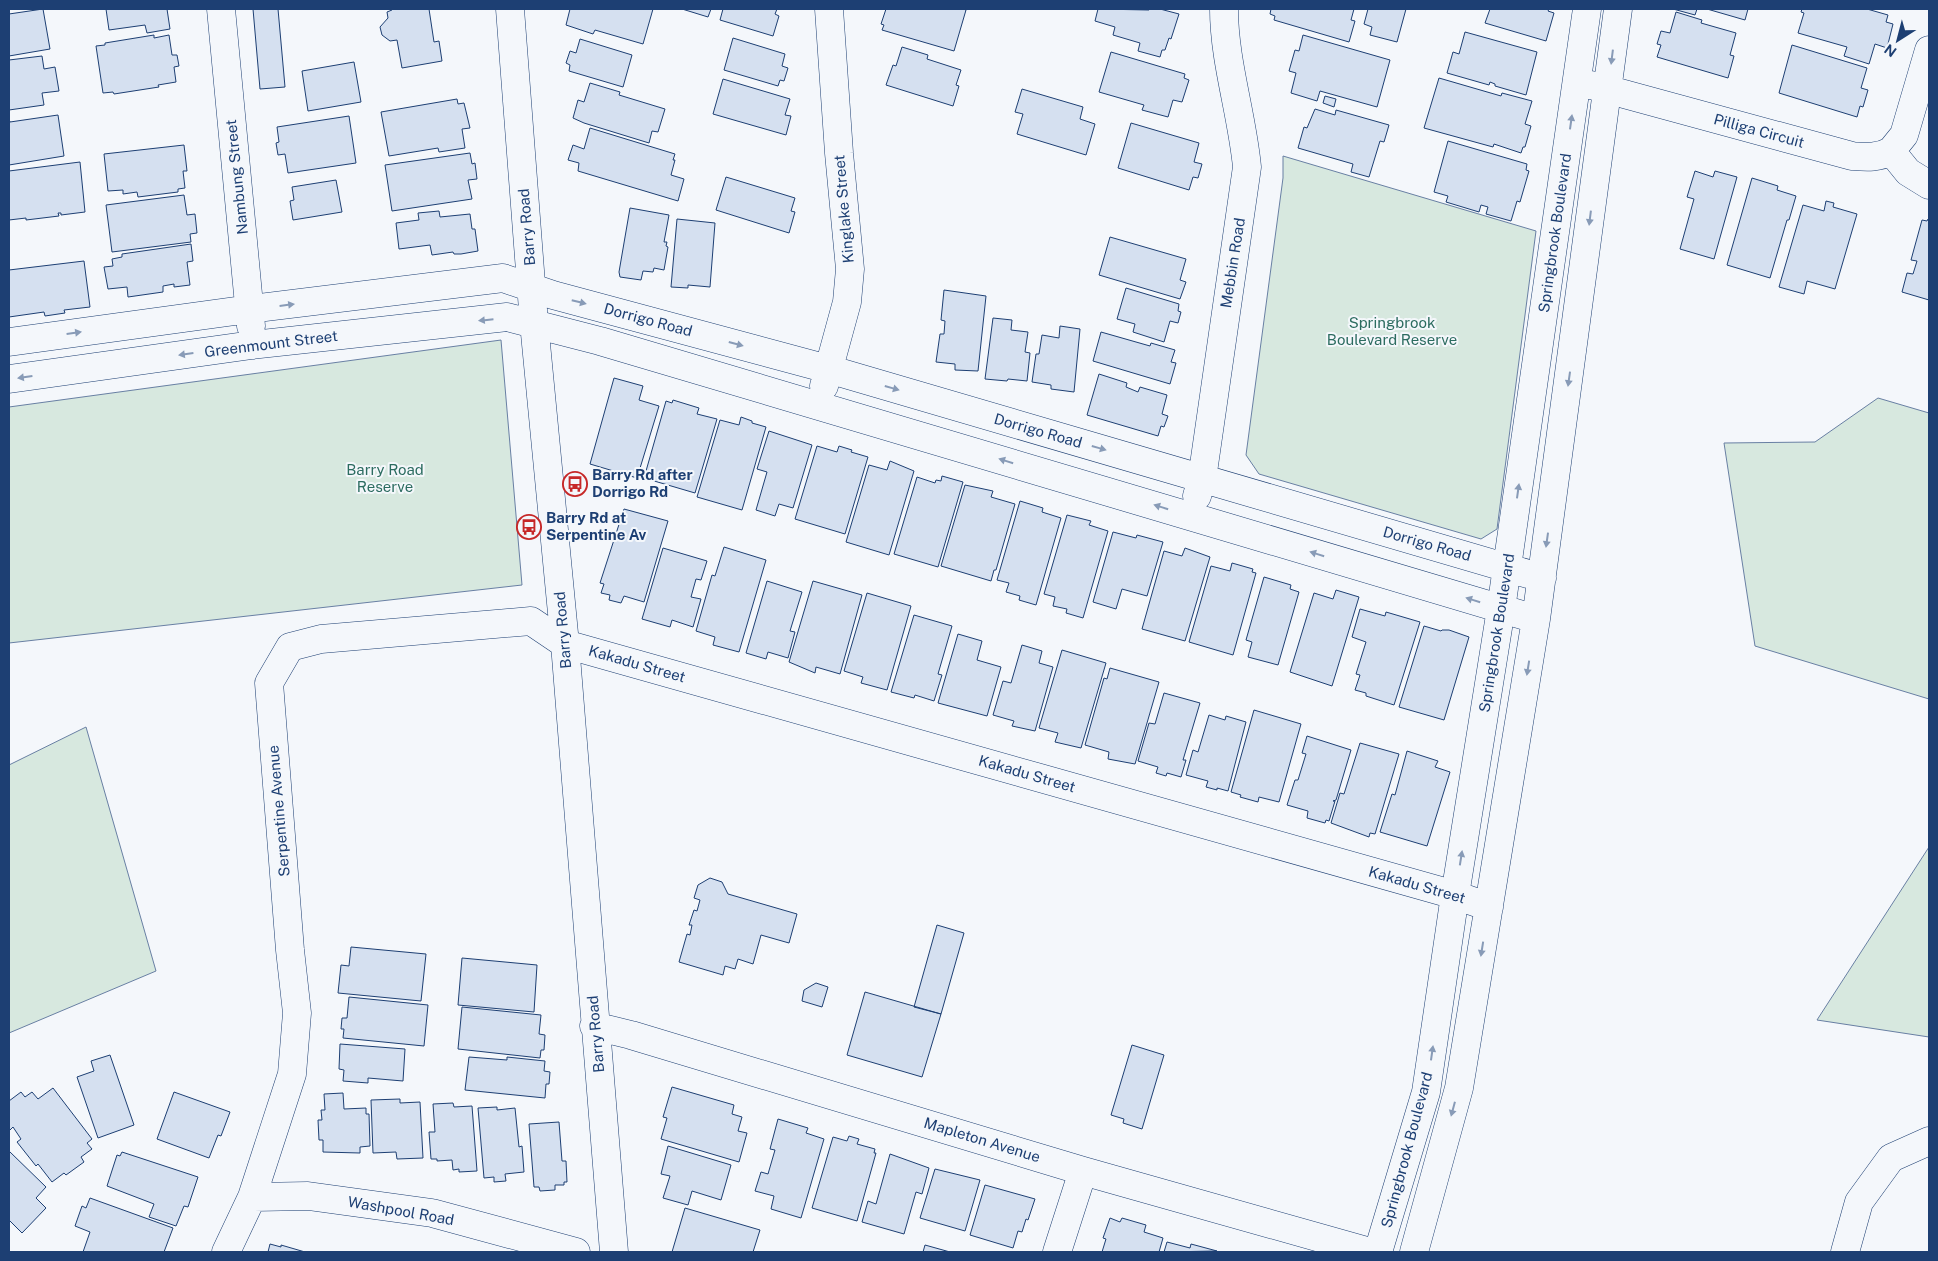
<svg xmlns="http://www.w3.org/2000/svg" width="1938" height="1261" font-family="'Public Sans',sans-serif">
<rect width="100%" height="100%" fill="#f4f7fb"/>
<path fill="#d7e8df" stroke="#687fa3" d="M1283,156l253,75 -39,298 -16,10 -222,-65 -13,-19 37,-277z
M501,340l21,245 -513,58v-236z
M1878,398l51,15v286l-174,-53 -31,-203 91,-1z
M86,727l70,244 -147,62v-268z
M1929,847v190l-112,-17z"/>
<path fill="#d5e0f0" stroke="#1d3f73" d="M43,9l7,40 -41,7v-42z
M106,9h61l3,20 -23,4 -2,-8 -36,5z
M253,9h25l7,78 -25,2z
M392,9h37l5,33 5,-1 3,20 -40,7 -5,-28 -7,1 -8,-6 -2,-8 8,-9 -1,-6 5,-2z
M570,9h83l-10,35 -48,-14 -2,4 -27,-9z
M682,9h29l-3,8z
M723,9h54l-2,5 4,2 -6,20 -53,-16z
M886,9h77l3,1 -12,41 -72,-21 2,-5 -3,-1z
M1098,9l51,1v-1h11l19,5 -8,25 -2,-1 -4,12h-3l-2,7 -22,-6 2,-8 -27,-8 2,-8 -20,-6z
M1271,9h83l-3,11 4,1 -6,21 -75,-22 1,-4 -5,-2z
M1368,9h38l-9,33 -27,-7 2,-8 -8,-3z
M1490,9h59l-1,2 6,2 -8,28 -61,-18z
M1673,9h24l-2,6z
M1707,9h41l-3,11z
M1802,9h65l21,6 -2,7 7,2 -6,24 -12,-4 -6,20 -25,-8 3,-9 -49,-14 6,-20 -3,-1z
M1676,12l26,8 -1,3 35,10 -6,22 4,1 -6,22 -71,-21 4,-12 -4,-1 4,-13 9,2z
M1465,32l72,20 -11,43 -31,-9v-2l-5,-2 -1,3 -42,-12 6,-21 6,2z
M154,35v3l15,-3 3,20h5l2,11 -5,1 2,15 -18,3 1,2 -45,7 -1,-2 -10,1 -7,-47 9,-1v-2z
M1303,35l87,25 -13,47 -57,-16 -3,10 -26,-8 5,-20 -7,-2 6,-21 4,1z
M733,38l52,16 -3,12 6,2 -4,13 -4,-1 -2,6 -54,-16z
M580,39l52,16 -9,32 -54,-16 1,-6 -4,-2 4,-12 6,2z
M1792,45l75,23 -6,20 7,2 -5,17 -3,-1 -3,11 -78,-24z
M902,47l26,8 -1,4 34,11 -5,15 3,1 -6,20 -67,-21 7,-20 3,1z
M1111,52l74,22 -1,4 5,2 -7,22 -9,-2 -5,17 -26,-7 2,-5 -45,-13z
M42,56l2,13 11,-2 4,24 -17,2 2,12 -35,5v-50z
M354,62l7,40 -53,9 -6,-40z
M1439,78l62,18 1,-3 30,8 -7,23 6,2 -6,21h-2l-2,6 -27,-9 -1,3 -69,-19z
M723,79l67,20 -5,16 6,1 -5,19 -73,-21z
M590,83l30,9 -1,3 46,14 -7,23 -6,-1 -3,12 -65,-20 -11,-5 5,-18 6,2z
M1022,89l61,18 -3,12 15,5 -9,31 -69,-21 6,-20 -8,-2z
M1325,96l11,3 -2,8 -11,-4z
M457,99l1,5 6,-1 6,25 -8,1 3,19 -26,4 -1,-4 -49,8 -8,-44z
M1315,109l20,6 1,-5 53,15 -5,17 -4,-1 -11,36 -18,-5 2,-8 -55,-16 6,-21 3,1z
M58,115l6,41 -55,9v-46l1,3z
M349,116l7,47 -68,10 -3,-19 -7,1 -2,-12 3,-1 -2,-15z
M1131,123l68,20 -5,19 8,2 -4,14 -5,-1 -4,13 -71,-22z
M590,128l85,26 -2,6h2l-4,15 13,4 -6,22 -100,-30 1,-8 -11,-3 5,-15 11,4z
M1448,141l79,23 -1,6 3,1 -9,31 -3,-1 -6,20 -25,-7 2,-7 -7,-2 -2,7 -33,-10 2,-6 -14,-4z
M184,145l3,26h-4l2,17 -7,1v3l-40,5 -1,-5 -14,2v-4l-15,1 -4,-37z
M470,153l2,11 3,-1 2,16 -9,1 4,19 -80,12 -7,-46z
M80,162l5,50 -24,3v-2h-3l1,3 -33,4v-2l-17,2v-49z
M1695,171l18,6 2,-6 22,6 -23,82 -34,-10 14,-50 -7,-2z
M726,177l69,21 -4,13 4,1 -6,21 -73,-23z
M1752,178l26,8 -1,4 19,6 -7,24h-2l-17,58 -43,-13z
M336,180l6,32 -49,8 -3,-19 4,-1 -2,-13z
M184,195l3,20 8,-1 2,19 -7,1 1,8 -79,10 -6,-47z
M1826,201l8,2 -1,4 24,7 -22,75 -28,-8 -3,13 -25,-7 24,-82 21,6z
M630,208l39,7 -5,27h3l-1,4 2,1 -4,23 -10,-2 -1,4 -10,-1 -2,9 -21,-3 -1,-5z
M439,211l1,6 30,-3 2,15h3l3,22 -17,3h-7l-1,-2 -21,3 -2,-10 -31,4 -3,-26 23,-3 -1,-7z
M677,219l38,4 -5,64 -22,-2v3l-17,-1z
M1928,219h1v81l-27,-8 5,-19 6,1 4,-13 -6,-1 11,-40 5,1z
M1110,237l76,22 -6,21 6,2 -6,17 -81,-24z
M191,244l2,17 -6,1 3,23 -16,2v-3l-11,2v6l-35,5 -1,-10 -19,2 -4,-22 9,-1 -1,-7 10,-2v-3z
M84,261l6,46 -26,3 1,3 -20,3 -1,-4 -35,5v-47z
M1126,288l53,16 -1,7 3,1 -3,11 -8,-2 -6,21 -31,-10 2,-8 -18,-5z
M944,290l42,6 -8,75 -23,-1v-6l-19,-2 4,-28h4l1,-13 -4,-1z
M993,318l19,2 -1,10 17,2 -3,20 5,1 -3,28 -19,-2 -1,2 -22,-2z
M1060,326l20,3 -6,63 -23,-3v-4l-19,-3 4,-28h3l3,-19 17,3z
M1101,332l49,14 1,-3 24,7 -4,12 5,1 -6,21 -77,-23z
M1099,374l28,9 -1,4 12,5 2,-5 27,8 -5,19 6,2 -4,11 -3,-1 -3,10 -71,-21z
M614,378l29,8 -4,14 20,6 -22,72 -47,-14z
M673,400l26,8 -2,6 20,5 -22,74 -51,-15 22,-77 6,2z
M741,417l11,4v2l14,4 -24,83 -45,-13 23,-77 19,5z
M769,431l43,14 -19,63 -14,-4 -4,12 -19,-6 11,-38 -10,-3z
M817,446l20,6 2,-6 13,4 -1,2 17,5 -23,77 -50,-15z
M890,461l24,10 -25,84 -43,-13 23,-77 18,5z
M942,476l21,6 -25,85 -44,-13 23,-77 18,6 1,-3 5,1z
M965,485l28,6 -2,6 24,7 -19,66h-2l-3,11 -50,-15z
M1020,501l23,7 -1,4 19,6 -25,87 -17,-5 1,-4 -14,-4 3,-9 -12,-3z
M624,509l44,12 -24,81 -20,-6 -3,7 -12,-3 1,-5 -9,-2 3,-9 -4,-1z
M1067,515l24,6 -2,4 19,6 -25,87 -17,-5 1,-4 -14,-3 2,-9 -11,-3z
M1113,532l23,6 1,-3 26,7 -16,54 -25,-7 -6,20 -23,-7z
M724,547l42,13 -27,92 -26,-7 2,-8 -19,-6 16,-56 3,1z
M663,548l44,13 -6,19 -5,-1 -5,18 10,2 -8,28 -21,-7 -2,7 -28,-8z
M1185,548l25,9 -25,84 -43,-12 22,-78 18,5z
M1232,563l21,6 -1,3 4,1 -23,82 -44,-13 22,-76 19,5z
M1264,577l27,8 -1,4 9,3 -21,73 -30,-8 4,-15 -6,-2z
M767,581l35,11 -12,39 5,1 -7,26 -20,-6 -2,7 -20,-6z
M813,581l49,14 -22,79 -24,-7 -1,6 -26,-11z
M1336,590l23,7 -27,89 -42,-14 24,-79 19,6z
M867,593l44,13 -24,84 -26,-7 2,-6 -19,-6z
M1360,609l25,7 1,-4 34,10 -26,83 -28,-9v-3l-11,-3 5,-15 -4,-1 10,-32 -14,-5z
M914,615l38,11 -14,48 4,1 -8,26 -19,-6 -1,3 -23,-6z
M1424,626l17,5 1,-1h7l20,7 -25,83 -45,-13z
M958,634l24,7 -5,19 24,7 -14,49 -49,-13z
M1022,645l20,6 -3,12 14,4 -18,64 -23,-5 2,-5 -21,-6 10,-34 8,2z
M1062,650l44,13 -25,85 -26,-6 3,-9 -19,-5z
M1110,668l49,14 -24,82 -27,-5 1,-7 -24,-7 19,-67 3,1z
M1164,693l36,10 -17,57h3l-5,17 -14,-4 -1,3 -10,-3 2,-6 -20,-6 11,-38 6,1z
M1254,710l47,14 -22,78 -20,-5 -1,5 -18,-5 1,-2 -10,-3z
M1209,715l16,5 1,-4 20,6 -18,69 -11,-3v2l-11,-3 2,-6 -22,-6 7,-25 5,2z
M1307,736l44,14 -15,50 -3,1h2l-6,20 -3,-1 -1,3 -18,-5 1,-7 -21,-6 8,-25h3l8,-26 -4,-1z
M1360,743l39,11 -24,80 -5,-1 -1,4 -38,-14 9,-30 4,1z
M1407,751l31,10 -3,6 15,5 -23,74 -47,-14 12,-38 3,1z
M710,878l12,4 6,12 69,20 -8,29 -28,-8 -8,29 -15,-5 -3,10 -10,-3 -2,9 -44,-13 8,-28 3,1 2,-10h-3l5,-15 3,1 3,-11 -6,-2 4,-13z
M937,925l27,8 -23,81 -27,-7z
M351,947l75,7 -5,47 -83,-8 3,-28 8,1z
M462,958l75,7 -3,47 -76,-7z
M816,983l12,4 -6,20 -20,-6 2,-11z
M865,992l76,22 -19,63 -75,-22z
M349,997l79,8 -4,41 -81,-8 1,-9h-3l1,-11h5z
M462,1007l79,8 -2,19 6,1 -1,15h-3l-1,8 -82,-9z
M340,1044l65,5 -2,32 -35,-3v5l-25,-2 1,-11 -5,-1z
M1132,1045l32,10 -22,74 -19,-6 1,-4 -13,-4z
M110,1055l24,70 -36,13 -21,-61 17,-6 -3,-10z
M469,1057l38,3v-3l38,4 -1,10 6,1 -1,12h-3l-1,14 -80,-8z
M672,1087l62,18 -2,9 10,3 -4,14 9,2 -8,29 -78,-23 6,-21 -4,-1z
M53,1088l39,51 -5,4 5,6 -11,8 3,5 -18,13 -2,-2 -12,9 -14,-18 -2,2 -19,-24 4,-3 -8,-12 -4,4v-30l12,-9 4,5 7,-5 6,7z
M174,1092l56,20 -9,24 -3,-1 -9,23 -52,-19z
M343,1093l1,16 22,-1v6h3l1,32 -10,1v6l-37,-1v-12h-4l-1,-20h4l-1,-10h4l-1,-16z
M400,1099v4l20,-1 3,56 -26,1 -1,-7 -23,1 -2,-53z
M453,1103l1,4 18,-1 5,65 -18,1v-3l-6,1 -1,-10 -15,1v-2h-6l-2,-27h6l-2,-28z
M497,1107v3l18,-2 4,39 3,-1 2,26 -19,2 1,7 -12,1v-5l-10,1 -6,-70z
M778,1119l30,9 -2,5 18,6 -23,79 -30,-9 3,-13 -19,-5 6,-19 7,2 7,-24 -5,-1z
M559,1122l3,39h4l1,21h-3v3h-9v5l-15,1 -1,-4h-5l-5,-63z
M849,1136l10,3 -2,5 18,5 -1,4h2l-19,68 -45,-13 21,-71 14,4z
M668,1146l63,19 -10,35 -29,-9 -4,14 -25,-7 7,-22 -9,-2z
M9,1151l37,36 -10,11 10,10 -24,25 -13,-13z
M122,1152l76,25 -10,30 -4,-1 -8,20 -27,-9 5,-13 -47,-18 10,-31 3,1z
M890,1154l39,14 -7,26 -6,-2 -12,42 -42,-12 6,-21 8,3z
M935,1169l45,11 -15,51 -45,-13z
M985,1185l50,14 -7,21 -2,-1 -4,13 -4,-1 -5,17 -43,-13z
M90,1198l83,30 -9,24h-81l7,-20 -15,-6 7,-20 4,2z
M685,1208l75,22 -7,22h-81z
M1110,1218l10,4 2,-4 24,7 -2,7 19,6 -4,14h-57l4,-13 -3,-1z
M1167,1242l23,6 1,-4 26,7 -53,1z
M270,1244l11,3v-2l24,7h-37z
M925,1245l25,7h-27z"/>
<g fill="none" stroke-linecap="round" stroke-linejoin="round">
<defs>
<path id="minor" d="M221,9l30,317
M510,9l24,314 31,321 49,608
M1591,85l261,71c15,1 26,2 39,-5l17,21 21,13
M1891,151l13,-16 25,-85
M9,342l241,-33 253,-31 50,17 275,74 714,209
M9,379l243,-34 255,-28 93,24 936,278
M824,386l23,-84 3,-33 -11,-116 -10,-144
M1197,496l5,-17 45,-312c-5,-53 -23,-106 -23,-158
M594,1026l37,9 452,136 287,81
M252,1197l56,-1 124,17 144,39
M226,1252l26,-55 40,-123 5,-61 -7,-63 -21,-267 21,-36 31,-8 210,-18 34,23 890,251 34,12
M1057,1252l26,-81
M1378,1252l48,-160 29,-197 46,-286 86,-600
M1414,1252l45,-164 77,-469 82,-610
M1845,1252l14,-50 32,-44 38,-17"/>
</defs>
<use href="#minor" stroke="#1d3f73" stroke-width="29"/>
<use href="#minor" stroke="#f4f7fb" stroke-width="28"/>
</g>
<defs><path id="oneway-solid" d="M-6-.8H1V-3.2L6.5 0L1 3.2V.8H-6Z" transform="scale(1.25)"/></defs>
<g fill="#889bb7">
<use href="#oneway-solid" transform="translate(1612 57) rotate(97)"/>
<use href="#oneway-solid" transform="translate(1571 122) rotate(-82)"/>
<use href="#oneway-solid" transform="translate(1590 218) rotate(97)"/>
<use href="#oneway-solid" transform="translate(579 302) rotate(14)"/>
<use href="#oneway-solid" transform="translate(287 305) rotate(-7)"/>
<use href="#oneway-solid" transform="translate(486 320) rotate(174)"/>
<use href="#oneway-solid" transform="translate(74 333) rotate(-8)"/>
<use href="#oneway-solid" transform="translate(736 344) rotate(15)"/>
<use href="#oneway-solid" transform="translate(186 354) rotate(172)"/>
<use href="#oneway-solid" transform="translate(25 377) rotate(172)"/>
<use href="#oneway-solid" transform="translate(1569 379) rotate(98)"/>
<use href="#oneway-solid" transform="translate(892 388) rotate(16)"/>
<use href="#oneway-solid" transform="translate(1099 448) rotate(16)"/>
<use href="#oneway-solid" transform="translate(1006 461) rotate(-163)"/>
<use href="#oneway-solid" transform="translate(1518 491) rotate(-82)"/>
<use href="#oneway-solid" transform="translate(1161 507) rotate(-163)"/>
<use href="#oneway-solid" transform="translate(1547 540) rotate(98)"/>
<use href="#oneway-solid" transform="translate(1317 554) rotate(-163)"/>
<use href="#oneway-solid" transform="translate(1473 600) rotate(-163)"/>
<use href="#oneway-solid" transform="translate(1528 668) rotate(99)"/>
<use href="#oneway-solid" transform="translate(1461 858) rotate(-81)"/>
<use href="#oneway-solid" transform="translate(1482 949) rotate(99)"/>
<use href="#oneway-solid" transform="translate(1432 1053) rotate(-82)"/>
<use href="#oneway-solid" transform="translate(1453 1109) rotate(105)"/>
</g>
<defs>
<symbol id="bus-ring" viewBox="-11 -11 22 22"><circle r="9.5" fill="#f4f7fb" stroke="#c62828" stroke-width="1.5"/><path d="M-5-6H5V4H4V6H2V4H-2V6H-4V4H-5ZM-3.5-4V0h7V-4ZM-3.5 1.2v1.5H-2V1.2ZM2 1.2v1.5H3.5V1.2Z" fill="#c62828"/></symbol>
</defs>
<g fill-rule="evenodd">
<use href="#bus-ring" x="561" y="470" width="28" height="28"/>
<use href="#bus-ring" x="515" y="513" width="28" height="28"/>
</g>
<g text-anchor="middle" stroke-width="4" stroke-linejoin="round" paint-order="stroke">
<g font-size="15" fill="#1d3f73" stroke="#f4f7fb">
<text transform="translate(1759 131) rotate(15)" y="5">Pilliga Circuit</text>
<text transform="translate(237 177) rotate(-96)" y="5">Nambung Street</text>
<text transform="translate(844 209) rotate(-95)" y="5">Kinglake Street</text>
<text transform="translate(527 227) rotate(-95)" y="5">Barry Road</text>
<text transform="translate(1555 233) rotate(-82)" y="5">Springbrook Boulevard</text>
<text transform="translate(1233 263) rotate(-81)" y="5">Mebbin Road</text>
<text transform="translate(648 320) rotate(15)" y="5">Dorrigo Road</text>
<text transform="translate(271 344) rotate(-7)" y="5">Greenmount Street</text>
<text transform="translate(1038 431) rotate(16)" y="5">Dorrigo Road</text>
<text transform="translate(1427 544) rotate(16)" y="5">Dorrigo Road</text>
<text transform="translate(563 630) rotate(-95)" y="5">Barry Road</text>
<text transform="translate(1497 633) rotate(-81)" y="5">Springbrook Boulevard</text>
<text transform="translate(637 664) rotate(16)" y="5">Kakadu Street</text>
<text transform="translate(1027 774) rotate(16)" y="5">Kakadu Street</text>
<text transform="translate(279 811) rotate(-95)" y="5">Serpentine Avenue</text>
<text transform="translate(1417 885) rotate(16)" y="5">Kakadu Street</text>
<text transform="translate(596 1034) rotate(-95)" y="5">Barry Road</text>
<text transform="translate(982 1140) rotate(17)" y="5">Mapleton Avenue</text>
<text transform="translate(1407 1150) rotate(-75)" y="5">Springbrook Boulevard</text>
<text transform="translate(401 1211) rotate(10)" y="5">Washpool Road</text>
</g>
<g font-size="15" fill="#2c6c60" stroke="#f4f7fb">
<text x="1392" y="328">Springbrook<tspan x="1392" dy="17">Boulevard Reserve</tspan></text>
<text x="385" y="475">Barry Road<tspan x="385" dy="17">Reserve</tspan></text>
</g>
<g font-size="15" font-weight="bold" fill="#1d3f73" stroke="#f4f7fb" text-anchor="start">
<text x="592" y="480">Barry Rd after<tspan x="592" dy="17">Dorrigo Rd</tspan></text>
<text x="546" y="523">Barry Rd at<tspan x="546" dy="17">Serpentine Av</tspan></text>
</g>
</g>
<rect width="1938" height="1261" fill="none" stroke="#1d3f73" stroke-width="20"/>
<g transform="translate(1898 40) rotate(216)" stroke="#f4f7fb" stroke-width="4" paint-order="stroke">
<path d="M0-4L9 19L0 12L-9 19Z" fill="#1d3f73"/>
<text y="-8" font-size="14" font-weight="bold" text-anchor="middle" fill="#1d3f73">N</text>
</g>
</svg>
